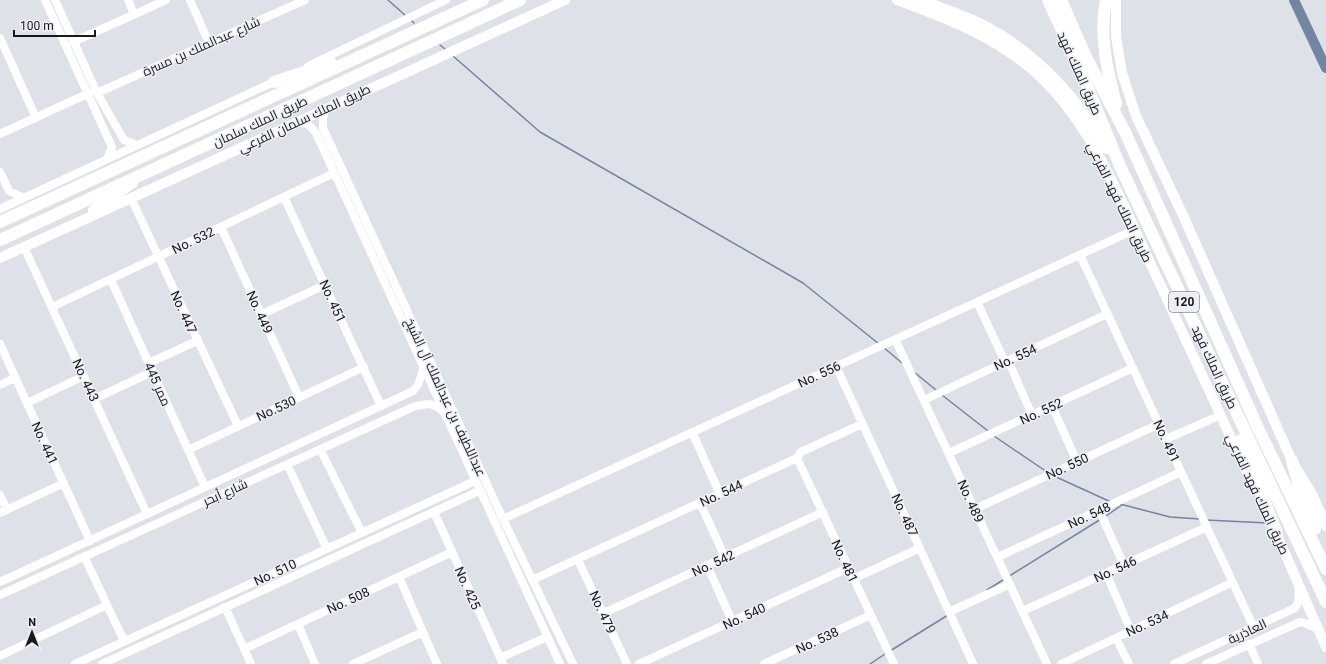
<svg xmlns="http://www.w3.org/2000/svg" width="1326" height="664" font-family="Roboto,Cairo,sans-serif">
<rect width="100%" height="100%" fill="#dfe1e8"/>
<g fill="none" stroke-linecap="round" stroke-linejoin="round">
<path stroke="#7485a2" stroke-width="1.5" d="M388,0l18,16
M411,20l3,3
M440,45l5,4
M453,56l87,76 263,151 76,61
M883,347l19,16
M914,372l22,18
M942,395l46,36
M994,436l53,36
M1054,476l57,26
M1120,504l50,13 30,2
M1106,516l16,-11
M1206,520l61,3
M1011,575l90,-56
M987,590l16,-10
M890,651l58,-36
M870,664l15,-10"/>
<path stroke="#7485a2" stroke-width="10" d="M1294,0l32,68"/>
<path stroke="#fff" stroke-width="8" d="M45,0l67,147 -5,12
M55,0l42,93 27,47 13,5
M128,0l6,14
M190,0l19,43
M0,38l36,80
M73,42l93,-42
M308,66l138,-66
M97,93l208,-93
M326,108l-3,11v9l180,391 70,145
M296,122l12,2 8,9 244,531
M0,134l89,-41
M0,172l9,19 15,7
M284,197l97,209
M131,198l107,228
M0,209l278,-129
M221,227l78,170
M24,247l123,267
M1080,255l174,373
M111,280l94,207
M977,302l28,60
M52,307l282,-134
M262,314l63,-29
M895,339l152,325
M0,344l90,197
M1008,360l24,55
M149,363l48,-22
M836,366l137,298
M0,385l15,-7
M94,399l58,-27
M924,400l183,-86
M27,403l57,-27
M1052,406l25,56
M692,432l28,62
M1166,439l55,-24
M320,449l42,84
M188,450l176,-83
M949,453l184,-85
M797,458l97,206
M287,464l40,85
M0,495l7,15
M700,503l25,54
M975,509l184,-85
M1099,510l25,55
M434,512l69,152
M0,513l64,-30
M503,519l631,-289
M84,556l40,85
M998,557l183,-85
M578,560l49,104
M707,565l25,56
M1106,573l25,58
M399,577l38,87
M853,579l67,-31
M532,580l265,-122 4,-6 61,-28
M0,582l413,-191 5,-6 5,-16
M0,595l413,-188c12,-4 22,-5 30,5
M225,607l26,57
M1023,611l184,-84
M949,612l61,-28
M604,613l219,-101
M298,624l17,40
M1116,638l13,26
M1249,644l9,20
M244,649l208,-97
M0,656l107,-51
M500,658l47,-21
M75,664l400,-183
M102,664l377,-173
M353,664l70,-32
M639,664l209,-96
M764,664l107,-49
M1061,664l172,-82
M1174,664l121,-56 3,-5 1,-17
M1206,664l94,-42 5,1 13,6"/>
<path stroke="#fff" stroke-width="10" d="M897,0c49,18 97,36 137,71 59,53 87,130 120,200 34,73 68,146 101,219
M1116,0v36l6,37 14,43 46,97 110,248 20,33 14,32
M93,210l40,-27
M0,258l565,-258
M1274,528l52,119"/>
<path stroke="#fff" stroke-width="12" d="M919,0c20,8 41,15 60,24 55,27 96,72 127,124
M1048,0l33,71 39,95 206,436
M1061,0l25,57 40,77 132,294 68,141
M1106,0c-7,35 1,70 10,104
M274,82l57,-19
M0,222l483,-222
M0,240l520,-240
M1241,440l36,93
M1292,461l8,28 15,40"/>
</g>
<g text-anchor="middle" stroke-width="3" stroke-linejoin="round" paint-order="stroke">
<rect fill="#edeef6" stroke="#59595d" stroke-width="1" x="1169" y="292" width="30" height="20" rx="3"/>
<g font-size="12" font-weight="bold" fill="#19191c">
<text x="1184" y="306">120</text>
</g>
<g font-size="13" fill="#19191c" stroke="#edeef6">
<text transform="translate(201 46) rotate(-24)" y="5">شارع عبدالملك بن مسرة</text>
<text transform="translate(1080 73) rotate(66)" y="5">طريق الملك فهد</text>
<text transform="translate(304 118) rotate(-25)" y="5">طريق الملك سلمان الفرعي</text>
<text transform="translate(260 121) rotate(-25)" y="5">طريق الملك سلمان</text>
<text transform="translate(1120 202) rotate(64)" y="5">طريق الملك فهد الفرعي</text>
<text transform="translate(193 240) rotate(-26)" y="5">No. 532</text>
<text transform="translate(333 301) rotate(65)" y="5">No. 451</text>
<text transform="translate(184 312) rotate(65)" y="5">No. 447</text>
<text transform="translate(260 312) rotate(65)" y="5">No. 449</text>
<text transform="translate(1015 357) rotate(-25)" y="5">No. 554</text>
<text transform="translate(1215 367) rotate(65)" y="5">طريق الملك فهد</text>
<text transform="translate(819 374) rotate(-25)" y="5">No. 556</text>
<text transform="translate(86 380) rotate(65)" y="5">No. 443</text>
<text transform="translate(158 384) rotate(66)" y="5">ممر 445</text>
<text transform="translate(446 397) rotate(65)" y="5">عبداللطيف بن عبدالملك آل الشيخ</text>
<text transform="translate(276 408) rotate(-25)" y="5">No.530</text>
<text transform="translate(1041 411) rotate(-25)" y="5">No. 552</text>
<text transform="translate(1167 441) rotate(65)" y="5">No. 491</text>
<text transform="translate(45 443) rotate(65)" y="5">No. 441</text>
<text transform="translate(1067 466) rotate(-25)" y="5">No. 550</text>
<text transform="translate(225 492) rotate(-24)" y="5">شارع أبحر</text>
<text transform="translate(721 493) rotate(-25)" y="5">No. 544</text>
<text transform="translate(1258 494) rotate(65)" y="5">طريق الملك فهد الفرعي</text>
<text transform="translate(971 501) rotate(65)" y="5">No. 489</text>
<text transform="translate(905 515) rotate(65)" y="5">No. 487</text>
<text transform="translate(1089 515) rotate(-25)" y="5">No. 548</text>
<text transform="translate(845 561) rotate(65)" y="5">No. 481</text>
<text transform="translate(713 563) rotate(-25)" y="5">No. 542</text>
<text transform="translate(1115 569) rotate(-25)" y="5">No. 546</text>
<text transform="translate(275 572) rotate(-25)" y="5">No. 510</text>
<text transform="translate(468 588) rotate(66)" y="5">No. 425</text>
<text transform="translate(348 600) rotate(-25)" y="5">No. 508</text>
<text transform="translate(603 612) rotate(65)" y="5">No. 479</text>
<text transform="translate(744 616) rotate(-25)" y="5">No. 540</text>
<text transform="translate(1147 623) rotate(-25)" y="5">No. 534</text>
<text transform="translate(1247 631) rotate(-25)" y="5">العاذرية</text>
<text transform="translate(817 640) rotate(-25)" y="5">No. 538</text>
</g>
</g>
<g transform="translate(32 632)" stroke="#edeef6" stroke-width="3" paint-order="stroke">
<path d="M0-3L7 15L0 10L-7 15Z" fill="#19191c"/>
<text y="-6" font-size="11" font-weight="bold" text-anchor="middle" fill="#19191c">N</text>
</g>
<path d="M14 30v6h81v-6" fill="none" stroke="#19191c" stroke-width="2"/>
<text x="20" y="30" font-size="12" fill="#19191c" stroke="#edeef6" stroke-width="3" paint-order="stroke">100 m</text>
</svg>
